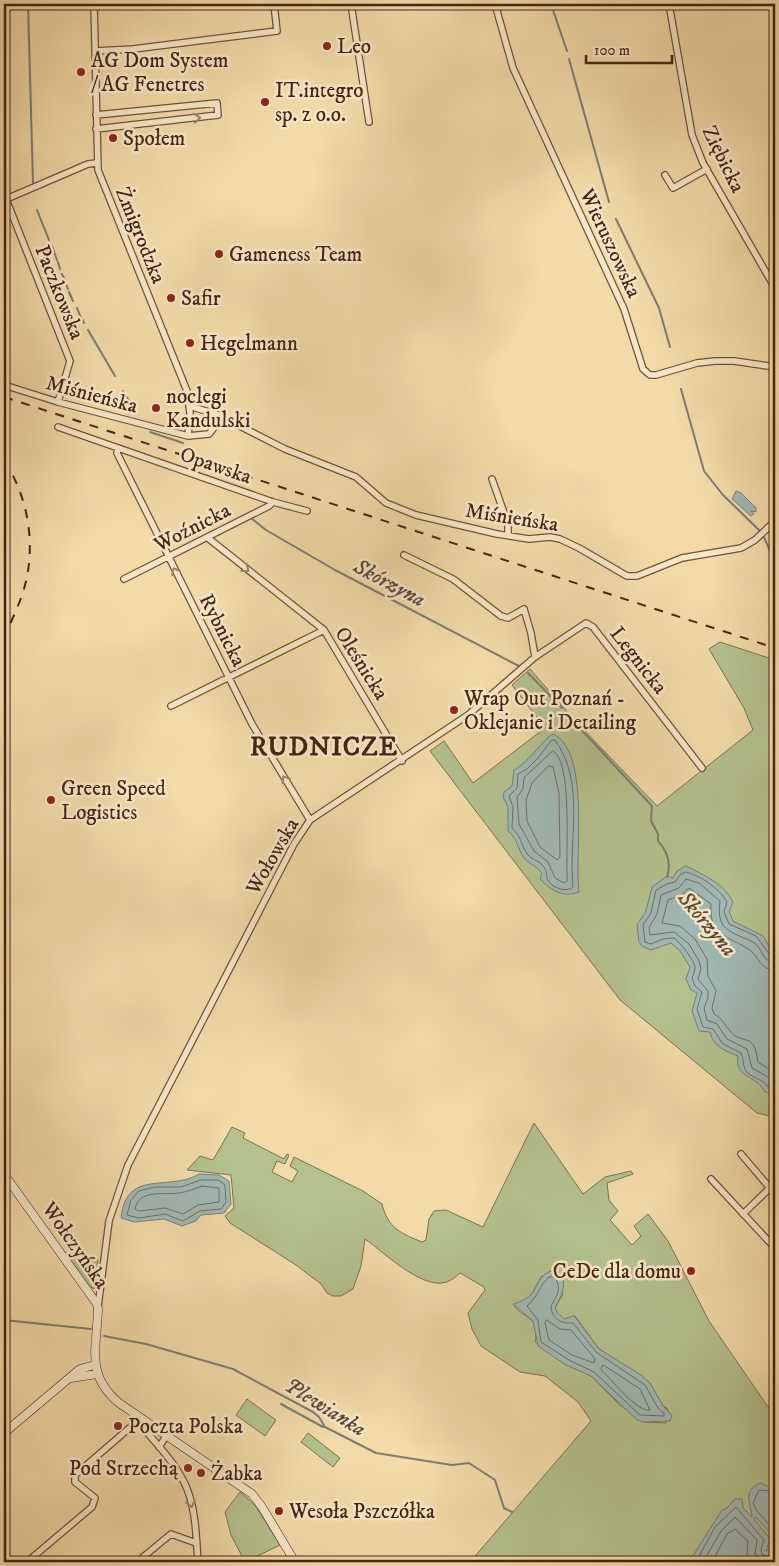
<svg xmlns="http://www.w3.org/2000/svg" width="779" height="1566" font-family="'IM FELL DW Pica',serif">
<rect width="100%" height="100%" fill="#f2daa9"/>
<filter id="stains"><feTurbulence type="fractalNoise" baseFrequency=".004" numOctaves="4"/><feColorMatrix values="0 0 0 0 .2 0 0 0 0 .09 0 0 0 0 .02 0 0 0 .5 -.17"/></filter>
<radialGradient id="worn" r=".72"><stop offset=".6" stop-color="#630" stop-opacity="0"/><stop offset="1" stop-color="#630" stop-opacity=".3"/></radialGradient>
<path fill="#b4c18d" stroke="#7c724f" fill-rule="evenodd" d="M720,642l55,18v453l-5,3 -13,-3 -137,-113 -190,-249 14,-10 29,42 72,-55 -33,-43 18,-16 48,55 79,82 96,-76 -9,-22 -35,-59z
M534,1123l49,71 22,-17 26,-6 2,3 -26,9 2,17 9,11 -8,9 22,25 9,-9 -7,-10 14,-12 20,27 41,80 66,96v145h-305l121,-141 -13,-19 -33,-26 -25,-4 -39,-26 -9,-17 -4,-16 17,-23 -1,-3 -24,-14c-3,2 -6,6 -9,7 -24,15 -66,-27 -86,-41l-4,27 -8,23 -12,7h-8l-6,-3 -6,-9 -25,-19 -66,-42 -5,-7 9,-8 -3,-33 -44,-5 13,-14 13,4 19,-33 13,6 -2,5 41,21 3,-5 2,1 -4,9 -8,-3 -5,11 20,10 6,-11 -8,-5 4,-9 69,34 19,13c6,24 18,29 40,38l4,-2 3,-21 5,-8 12,-1 37,17zM551,1271l12,23 -8,14 2,4 7,7 11,-3 24,33 51,34 13,23 5,3 -2,14 -22,-1 -24,-17 -29,-29 -56,-34c6,-27 -14,-24 -21,-37l15,-6 12,-22z
M73,1255l18,1 7,4 -4,29 -5,-3 -18,-25 -1,-4z
M247,1399l29,21 -11,16 -29,-21z
M308,1433l32,25 -7,9 -32,-25z
M240,1492l15,13 25,40 -35,17 -14,-27 -6,-23z"/>
<path fill="#a0b8b4" stroke="#7c7d73" d="M736,491l5,2 15,15v4l-5,-1 3,3 -3,2 -19,-17z
M553,734c38,18 21,121 26,158 -16,6 -27,-1 -39,-13l2,-5c-4,-8 -12,-9 -18,-16 -6,-9 -7,-20 -16,-27v-24l-5,-10 1,-5 8,-6 2,-16c15,-8 32,-34 39,-36z
M686,866c17,9 38,17 47,36l-4,10 4,9 30,15 12,20v136l-5,2 -6,-3c-6,-15 -30,-13 -26,-35 -12,-5 -25,-9 -28,-24l-11,-1 -7,-20 5,-18 -6,-3 -5,-11 4,-12 -10,-16 -9,-8 -20,7 -9,-4 -3,-4 -2,-17 9,-14 6,-24 15,-11 6,2 4,-7z
M199,1174l20,1 10,6 2,23 -7,9 -23,2 -5,6 -14,5 -18,-7 -30,3 -13,-4c5,-50 48,-26 78,-44z
M551,1271c21,2 11,26 4,36l2,5 7,7 10,-3 25,33 42,26 9,8 13,23 9,9 -2,6 -26,1 -7,-2 -46,-44 -25,-11 -28,-19 -5,-25 -20,-17c30,-8 18,-25 38,-33z
M760,1483l10,4 5,-3v54l-19,-21 -2,2 16,20 -4,12 4,-2 5,3v10h-83l-1,-3 31,-49 5,-2 8,-9h7l1,9 9,9c-1,-13 -10,-26 8,-34z"/>
<g fill="none" stroke-linecap="round" stroke-linejoin="round">
<path stroke="#726e62" stroke-width="1" d="M555,740c31,43 13,97 18,147 -6,6 -23,1 -26,-9 -1,-4 0,-7 -3,-11 -4,-6 -11,-7 -16,-12 -7,-9 -7,-20 -16,-27l1,-21 -4,-11 8,-8 1,-14 9,-5 10,-10 14,-18z
M553,751c19,9 13,96 14,118v12l-3,2 -9,-5 -7,-16 -14,-11 -15,-27 -2,-27 6,-8 1,-11z
M549,766l4,1 6,26 1,64 -3,3 -17,-13 -13,-26 -1,-21 6,-17z
M775,956l-5,-1 -14,-19 -27,-12 -5,-12 3,-10c-8,-14 -26,-26 -41,-30l-5,2 -6,8 -8,2 -11,6 -5,23 -8,12 2,17 6,2 12,-5 11,-1c6,4 20,22 21,29 0,4 -2,8 -3,11l3,8 7,6 -5,17 6,18 10,2 10,15 18,9c3,5 1,10 4,16 4,9 18,9 23,18h7
M775,963c-14,-1 -12,-16 -22,-21 -23,-11 -37,-11 -33,-41l-21,-18 -13,-4 -7,9 -18,7 -4,19 -8,13 1,8 24,-3 15,12 10,17 2,8 -3,10 10,12v7l-4,10 3,12 10,4 10,15 20,10 5,19 23,13
M775,970c-16,0 -15,-14 -27,-21 -21,-14 -39,-12 -37,-45l-22,-16 -8,7 -13,5 -6,23 18,3 15,13 12,20 1,17 8,15 -4,17 2,6c9,5 10,10 16,17 12,15 24,-1 28,31l17,11
M201,1180h17l7,5 1,17 -5,7 -21,2 -17,10 -18,-7 -26,4 -12,-3 4,-15 8,-9 16,-4h26z
M202,1186l17,2v14l-21,3 -15,9 -18,-6 -26,3 -4,-2c4,-20 28,-14 44,-16 7,-1 16,-4 23,-7z
M549,1277h5c9,11 3,18 -3,29 1,14 11,18 22,17l23,29 49,33 13,23 6,5v3l-24,-1 -46,-43 -25,-12 -28,-18 -3,-22 -11,-14c11,-9 12,-20 22,-29z
M547,1320l13,9 11,1 24,29 -1,4 -22,-8 -23,-15 -4,-17z
M605,1366l35,23 10,21c-13,3 -38,-31 -49,-40l1,-4z
M775,1488l-5,3 -11,-1 -6,13 4,8 18,20
M696,1562l19,-35 21,-20 28,33 -3,9 1,5 4,2 9,-1
M703,1562l18,-31 14,-14 22,23 -2,14 10,8
M712,1562l15,-28 8,-5 13,12 -1,12 4,9"/>
<path stroke="#7c7d73" stroke-width="2" d="M28,4l5,179
M551,4l16,47
M569,59l40,143
M37,210l12,30
M616,219l43,89 11,39
M52,246l5,14
M58,262l2,7
M62,274l4,9
M66,284l2,5
M69,292l4,9
M77,308l4,10
M83,320l1,3
M88,330l27,46
M681,389l23,82 19,24 36,35
M123,391l5,8
M129,400l3,6
M150,432l33,11
M251,518l15,12 69,40 184,96
M764,537l11,26
M528,673l34,35
M565,712l87,94 -1,15 7,13v7c9,10 14,21 9,36
M4,1320l87,9
M104,1336l42,8 87,25 80,43 6,5 6,10 51,26 76,12 17,-2 26,17 9,28 8,4
M281,1404l42,23"/>
<defs>
<path id="street" d="M94,4l4,166 89,221 3,22 -2,23
M351,4l18,118
M495,4l18,64 111,241 19,60 7,6h6l41,-12 18,-2h19l41,6
M669,4l23,131 11,28 72,125
M95,51l38,-2 144,-18 -3,-27
M96,115l121,-12 1,12 -122,14
M665,175l8,13 34,-19
M4,194l66,167 -12,41
M4,200l84,-36 9,-1
M4,385l54,17 130,34 21,-2 4,-5 3,-15
M189,406l27,8 69,35 71,28 30,26 30,12 81,19 32,5 21,-2 10,2 19,9 48,28h10l45,-18 59,-10 14,-8 20,-19
M58,427l215,75 34,9
M118,448l-1,5 135,271 58,96
M492,479l16,45v11
M208,538l116,92 78,131
M404,555l49,24 48,37 7,2 16,-9 7,24 4,24
M124,579l145,-73 4,-4
M171,706l153,-76
M741,1154l34,40
M711,1179l64,69
M743,1214l32,-31
M98,1307l11,-86 19,-56 166,-321 16,-24 158,-105 67,-58 51,-34 7,4 109,141
M138,1422c16,19 35,38 46,60 12,24 12,53 14,80
M159,1447l8,-12
M27,1562l65,-55 3,-9 -20,-16v-7l66,-57
M137,1562l34,-28 25,9"/>
<path id="secondary" d="M4,1174l93,130 1,5c-1,38 -13,66 21,94l133,91 10,13 33,55
M71,1378l26,-4
M4,1433l76,-64 15,-4"/>
</defs>
<use href="#street" stroke="#705237" stroke-width="8"/>
<use href="#secondary" stroke="#452411" stroke-width="9"/>
<use href="#street" stroke="#f7e7c7" stroke-width="5.5"/>
<use href="#secondary" stroke="#f7e7c7" stroke-width="8"/>
<path stroke="#452411" stroke-width="2" stroke-dasharray="9 9" stroke-linecap="butt" d="M4,397l771,251
M4,460c25,38 33,88 19,132 -5,16 -13,31 -19,46"/>
</g>
<defs><path id="oneway-chevron" d="M-2-3.5L2.5 0L-2 3.5" fill="none" stroke-width="1.6" stroke-linecap="round" stroke-linejoin="round" transform="scale(1.25)"/></defs>
<g stroke="#9e866c">
<use href="#oneway-chevron" transform="translate(197 118) rotate(-6)"/>
<use href="#oneway-chevron" transform="translate(246 569) rotate(38)"/>
<use href="#oneway-chevron" transform="translate(175 571) rotate(-117)"/>
<use href="#oneway-chevron" transform="translate(285 779) rotate(-121)"/>
<use href="#oneway-chevron" transform="translate(191 1504) rotate(77)"/>
</g>
<g fill="#8f2418" stroke="#f7e7c7" stroke-width="2">
<circle cx="327" cy="46" r="5"/>
<circle cx="81" cy="72" r="5"/>
<circle cx="265" cy="102" r="5"/>
<circle cx="113" cy="138" r="5"/>
<circle cx="219" cy="254" r="5"/>
<circle cx="171" cy="298" r="5"/>
<circle cx="190" cy="343" r="5"/>
<circle cx="156" cy="408" r="5"/>
<circle cx="454" cy="710" r="5"/>
<circle cx="51" cy="800" r="5"/>
<circle cx="691" cy="1271" r="5"/>
<circle cx="118" cy="1426" r="5"/>
<circle cx="188" cy="1468" r="5"/>
<circle cx="201" cy="1473" r="5"/>
<circle cx="279" cy="1511" r="5"/>
</g>
<g text-anchor="middle" stroke-width="5" stroke-linejoin="round" paint-order="stroke">
<g font-size="21" fill="#452411" stroke="#f7e7c7" text-anchor="start">
<text x="337" y="53">Leo</text>
<text x="91" y="67">AG Dom System<tspan x="91" dy="24">/ AG Fenetres</tspan></text>
<text x="275" y="97">IT.integro<tspan x="275" dy="24">sp. z o.o.</tspan></text>
<text x="123" y="145">Społem</text>
<text x="229" y="261">Gameness Team</text>
<text x="181" y="305">Safir</text>
<text x="200" y="350">Hegelmann</text>
<text x="166" y="403">noclegi<tspan x="166" dy="24">Kandulski</tspan></text>
<text x="464" y="705">Wrap Out Poznań -<tspan x="464" dy="24">Oklejanie i Detailing</tspan></text>
<text x="61" y="795">Green Speed<tspan x="61" dy="24">Logistics</tspan></text>
<text x="681" y="1278" text-anchor="end">CeDe dla domu</text>
<text x="128" y="1433">Poczta Polska</text>
<text x="178" y="1475" text-anchor="end">Pod Strzechą</text>
<text x="211" y="1480">Żabka</text>
<text x="289" y="1518">Wesoła Pszczółka</text>
</g>
<g font-size="21" fill="#452411" stroke="#f7e7c7">
<text transform="translate(724 159) rotate(64)" y="7">Ziębicka</text>
<text transform="translate(141 235) rotate(68)" y="7">Żmigrodzka</text>
<text transform="translate(611 243) rotate(65)" y="7">Wieruszowska</text>
<text transform="translate(60 292) rotate(68)" y="7">Paczkowska</text>
<text transform="translate(92 394) rotate(15)" y="7">Miśnieńska</text>
<text transform="translate(216 465) rotate(19)" y="7">Opawska</text>
<text transform="translate(512 517) rotate(9)" y="7">Miśnieńska</text>
<text transform="translate(192 527) rotate(-27)" y="7">Woźnicka</text>
<text transform="translate(223 630) rotate(63)" y="7">Rybnicka</text>
<text transform="translate(639 660) rotate(52)" y="7">Legnicka</text>
<text transform="translate(362 663) rotate(58)" y="7">Oleśnicka</text>
<text transform="translate(272 856) rotate(-60)" y="7">Wołowska</text>
<text transform="translate(76 1245) rotate(55)" y="7">Wołczyńska</text>
</g>
<g font-size="22" font-style="italic" fill="#5c493a" stroke="#f7e7c7">
<text transform="translate(390 582) rotate(28)" y="8">Skórzyna</text>
<text transform="translate(708 923) rotate(50)" y="8">Skórzyna</text>
<text transform="translate(326 1406) rotate(32)" y="8">Plewianka</text>
</g>
<g font-size="26" font-weight="bold" letter-spacing="1" fill="#452411" stroke="#f7e7c7">
<text x="324" y="755">RUDNICZE</text>
</g>
</g>
<rect width="779" height="1566" fill="none" stroke="#f2daa9" stroke-width="20"/>
<rect x="5" y="5" width="769" height="1556" fill="none" stroke="#452411" stroke-width="2.5"/>
<rect x="10" y="10" width="759" height="1546" fill="none" stroke="#452411"/>
<path d="M586 55v8h86v-8" fill="none" stroke="#452411" stroke-width="2.5"/>
<text x="594" y="55" font-size="15" fill="#452411" stroke="#f7e7c7" stroke-width="4" paint-order="stroke">100 m</text>
<rect width="100%" height="100%" filter="url(#stains)"/>
<rect width="100%" height="100%" fill="url(#worn)"/>
</svg>
